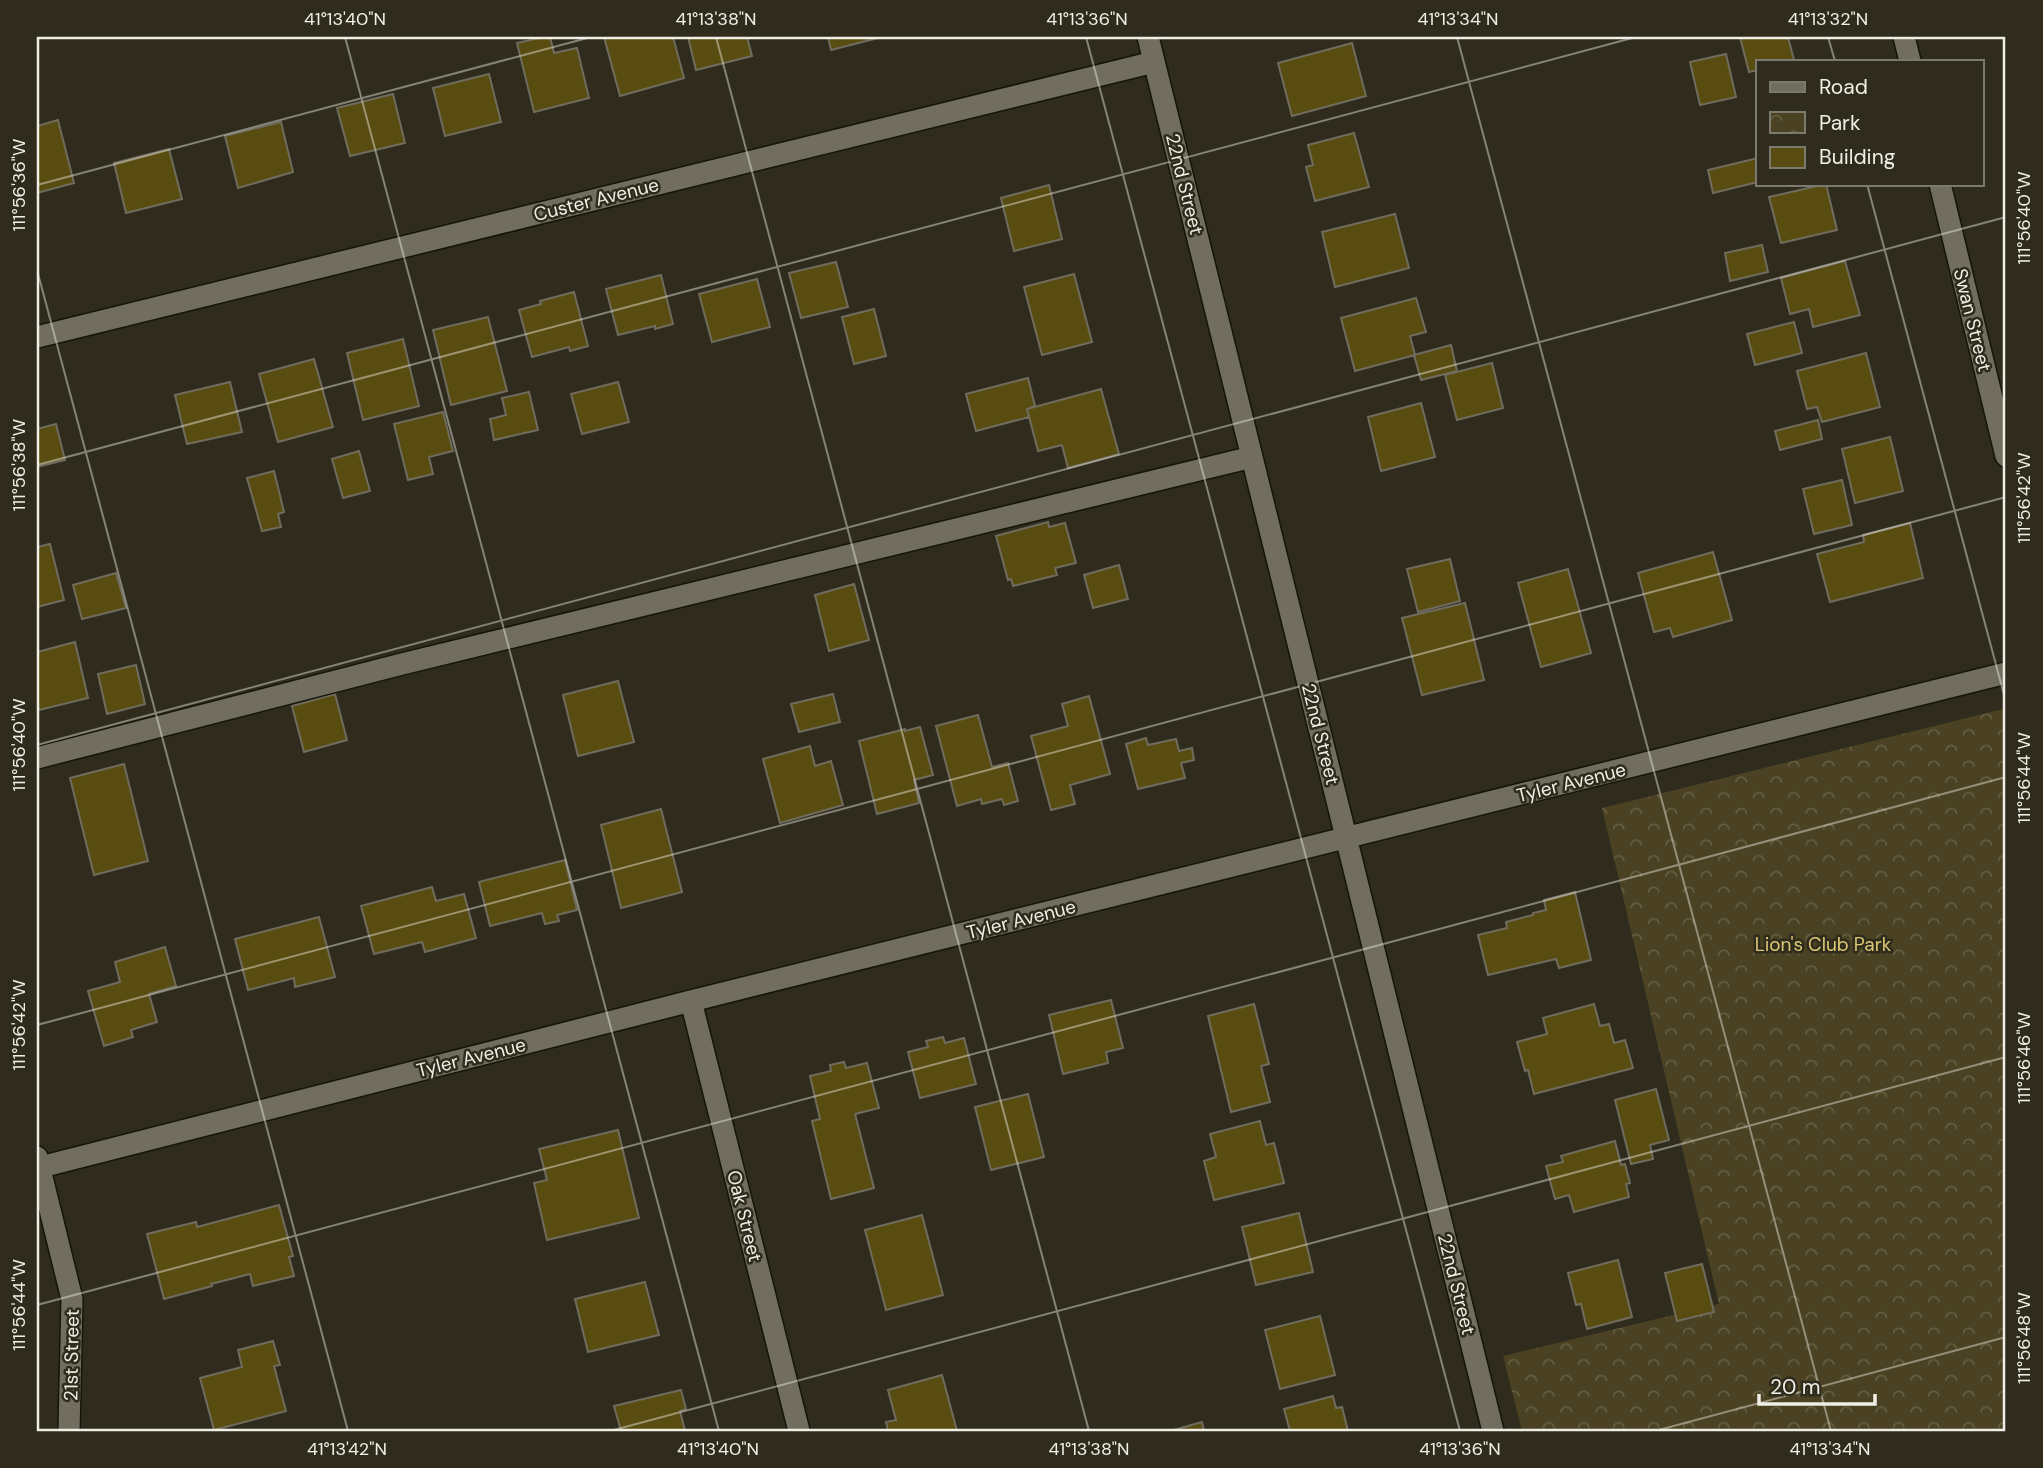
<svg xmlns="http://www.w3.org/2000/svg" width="2043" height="1468" font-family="'DM Sans',sans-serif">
<defs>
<pattern id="park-crowns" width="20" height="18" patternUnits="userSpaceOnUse" patternTransform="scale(1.75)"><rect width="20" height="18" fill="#4a4222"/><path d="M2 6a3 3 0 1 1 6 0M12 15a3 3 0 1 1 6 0" fill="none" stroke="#645e42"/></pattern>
</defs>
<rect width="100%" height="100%" fill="#2f2c1e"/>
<path fill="url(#park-crowns)" d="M2003,709l3,13v709h-484l-19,-75 216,-52 -117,-496z"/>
<path fill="#594c11" stroke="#706c5d" stroke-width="2" d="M544,37h6l4,16 23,-5 12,50 -55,14 -17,-69z
M604,37h69l11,41 -64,18z
M688,37h59l5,19 -56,14z
M828,37h54l-51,13z
M1740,37h48l6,23 -36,1v9l-9,2z
M1352,43l14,53 -74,20 -14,-53z
M1726,54l10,43 -36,8 -10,-43z
M489,74l12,48 -56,14 -12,-48z
M393,94l12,49 -55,13 -13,-48z
M58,120l16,63 -37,10v-67z
M281,122l12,50 -55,16 -13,-52z
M1354,133l15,54 -54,14 -9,-34 7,-2 -5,-20z
M169,149l13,50 -56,14 -12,-50z
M1758,158v24l-45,11 -5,-23z
M1826,184l11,46 -56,13 -12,-46z
M1049,185l13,54 -48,12 -13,-53z
M1395,214l14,54 -74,19 -13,-55z
M1762,245l6,27 -38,9 -5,-28z
M1845,261l15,54 -47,12 -4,-18 -19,5 -9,-36z
M836,262l12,45 -47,11 -12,-45z
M1074,274l18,68 -50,13 -18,-68z
M661,275l12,49 -18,5v-3l-37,9 -12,-46z
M757,279l13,48 -58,15 -13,-48z
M574,292l14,54 -18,5 -1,-4 -37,10 -13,-47 22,-6 -1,-3z
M1416,298l10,34 -16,4 5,19 -60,16 -14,-53z
M874,309l12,47 -32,8 -12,-47z
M488,317l19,74 -56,14 -18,-75z
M1794,322l8,31 -47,12 -8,-31z
M403,339l16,67 -56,14 -16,-67z
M1451,345l6,26 -36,9 -7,-25z
M1866,353l14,54 -58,15 -5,-15 -10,2 -10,-38z
M314,359l19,68 -55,15 -19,-68z
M1492,363l11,45 -46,12 -12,-45z
M1028,378l7,28 -8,3 2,8 -53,14 -10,-37z
M230,382l12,50 -55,12 -12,-49z
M618,382l11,40 -47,12 -11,-40z
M1101,389l18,65 -51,14 -6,-23 -24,6 -11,-42z
M529,392l9,38 -44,10 -4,-21 16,-4 -4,-17z
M1421,403l14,54 -54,14 -13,-54z
M443,412l10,39 -24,6 4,17 -25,6 -14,-56z
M1818,420l4,19 -42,11 -5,-19z
M56,424l9,36 -28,7v-38z
M1890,437l13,54 -48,12 -13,-54z
M359,451l11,40 -27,7 -11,-39z
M274,471l10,41 -6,2 3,13 -19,4 -15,-53z
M1842,480l10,45 -38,9 -11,-45z
M1048,522l1,5 16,-4 11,40 -21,5 2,7 -44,11 -2,-7 -3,1 -12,-44z
M1910,523l13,55 -93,24 -13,-48 47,-12 -1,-7z
M50,544l14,56 -27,7v-60z
M1713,552l19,68 -59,17 -3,-9 -16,4 -16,-59z
M1450,559l10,42 -42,11 -11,-43z
M1119,565l9,34 -35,9 -9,-33z
M1568,569l23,84 -50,14 -23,-84z
M116,573l10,35 -44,11 -9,-34z
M854,584l15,56 -40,11 -14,-56z
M1465,603l19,77 -62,15 -20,-77z
M75,642l13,56 -49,12 -2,-8v-50z
M136,665l9,39 -38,10 -9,-40z
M618,681l16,61 -56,14 -15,-61z
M335,694l12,46 -43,12 -12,-46z
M833,694l7,28 -41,10 -8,-28z
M1089,696l21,78 -40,11 5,19 -24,6 -20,-74 37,-10 -6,-22z
M978,715l14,52 16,-4 10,38 -14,4 -2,-6 -20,5 -1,-5 -24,7 -21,-80z
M920,727l13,48 -19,5 5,23 -42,11 -18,-73 46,-12v2z
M1146,738l2,7 28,-6 3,12 13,-3 2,12 -13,3 4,15 -47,11 -12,-45z
M810,746l5,20 16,-5 12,44 -63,18 -17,-64z
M124,764l24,97 -54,14 -24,-97z
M661,809l21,83 -61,16 -20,-83z
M565,860l12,50 -20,5 2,6 -14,3 -3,-11 -52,13 -11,-44z
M432,887l4,14 28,-7 12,44 -51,14 -3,-10 -48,12 -13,-48z
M1575,892l16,68 -32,8 -3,-9 -68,16 -10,-40 29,-7 -1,-6 27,-7v-2l13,-3 -2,-10z
M319,917l16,60 -40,10 -1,-9 -46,12 -13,-51z
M165,947l11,39 -27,8 8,28 -26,8 2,7 -29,9 -16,-55 32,-9 -5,-20z
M1111,1000l12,48 -17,4 2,11 -45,11 -14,-59z
M1254,1004l15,60 -8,2 9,36 -39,10 -23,-96z
M1594,1004l6,22 9,-2 5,19 11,-3 8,28 -99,26 -6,-24 -3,1 -8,-29 30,-8 -4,-16z
M943,1037l2,6 19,-5 12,46 -56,14 -12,-46 20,-5 -2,-6z
M844,1062l2,6 21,-5 12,45 -24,6 19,74 -43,11 -19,-78 8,-2 -10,-43 21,-5 -1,-6z
M1656,1089l13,51 -19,5 3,14 -22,5 -16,-64z
M1028,1094l16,63 -53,13 -16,-63z
M1260,1121l6,24 8,-2 10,40 -70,17 -10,-39 12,-4 -6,-23z
M618,1130l21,88 -92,22 -13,-57 13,-3 -8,-31z
M1615,1141l6,24 4,-1 5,19 -4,1 3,13 -55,15 -5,-17 -14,4 -9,-33 17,-4 -2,-6z
M279,1205l14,51 -4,1 5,19 -41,10 -3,-12 -39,10 1,2 -48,13 -17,-65 49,-12 1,5z
M1299,1213l14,59 -57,13 -14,-58z
M922,1215l21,80 -57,15 -21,-80z
M1618,1260l14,57 -45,12 -6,-25 -5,1 -8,-32z
M1702,1264l12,48 -37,9 -12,-48z
M645,1282l14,53 -71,17 -13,-53z
M1320,1316l15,59 -55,14 -15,-59z
M273,1341l7,24 -6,1 12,45 -72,19 -14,-52 42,-11 -4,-17z
M942,1375l15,56h-69l-2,-9 10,-2 -8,-30z
M681,1390l5,19 -6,2 5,20h-64l-7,-25z
M1333,1396l3,12 6,-1 6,24h-58l-6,-22z
M1202,1422l2,9h-34z"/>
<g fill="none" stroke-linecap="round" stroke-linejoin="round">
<defs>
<path id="minor" d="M1148,37l345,1394
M1904,37l6,24
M1940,184l66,272
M37,337l1117,-275
M37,758l365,-94 850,-207
M691,1001l108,430
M37,1157l35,142 -3,132
M37,1168l654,-167 1315,-328"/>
</defs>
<use href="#minor" stroke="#171408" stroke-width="24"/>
<use href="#minor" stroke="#726e5f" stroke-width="21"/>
</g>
<path fill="none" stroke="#f0eee5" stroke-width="2" stroke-opacity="0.45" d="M345,37l374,1394M716,37l373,1394M1086,37l374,1394M1457,37l374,1394M1828,37l7,24M1867,184l139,518M37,185l554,-148M37,270l311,1161M37,465l1599,-428M37,745l1969,-528M37,1025l1969,-528M37,1305l1969,-528M610,1431l1396,-374M1655,1431l351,-94"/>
<g text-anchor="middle" stroke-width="5" stroke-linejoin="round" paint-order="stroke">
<g font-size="19" fill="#f0eee5" stroke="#2f2c1e">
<text transform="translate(1185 184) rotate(76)" y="7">22nd Street</text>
<text transform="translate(596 199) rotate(-14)" y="7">Custer Avenue</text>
<text transform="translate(1973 320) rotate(76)" y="7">Swan Street</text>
<text transform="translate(1321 734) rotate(76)" y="7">22nd Street</text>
<text transform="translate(1571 782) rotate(-14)" y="7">Tyler Avenue</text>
<text transform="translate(1021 919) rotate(-14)" y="7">Tyler Avenue</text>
<text transform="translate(471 1057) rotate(-14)" y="7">Tyler Avenue</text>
<text transform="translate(745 1216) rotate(76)" y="7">Oak Street</text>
<text transform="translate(1457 1284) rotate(76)" y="7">22nd Street</text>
<text transform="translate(71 1355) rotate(-89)" y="7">21st Street</text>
</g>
<g font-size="19" fill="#ddc874" stroke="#2f2c1e">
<text x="1823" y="951">Lion's Club Park</text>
</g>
</g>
<rect width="2043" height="1468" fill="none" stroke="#2f2c1e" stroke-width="77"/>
<rect x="1756" y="60" width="228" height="126" fill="#2f2c1e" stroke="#7c7a6e" stroke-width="2"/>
<rect x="1770" y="82" width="35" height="10" fill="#726e5f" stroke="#7c7a6e" stroke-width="2"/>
<text x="1819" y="94" font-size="21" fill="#f0eee5">Road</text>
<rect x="1770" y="112" width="35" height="21" fill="url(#park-crowns)" stroke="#7c7a6e" stroke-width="2"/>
<text x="1819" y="130" font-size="21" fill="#f0eee5">Park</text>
<rect x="1770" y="147" width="35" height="21" fill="#594c11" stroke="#7c7a6e" stroke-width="2"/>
<text x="1819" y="164" font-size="21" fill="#f0eee5">Building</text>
<path d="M1759 1394v10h116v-10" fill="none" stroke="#f0eee5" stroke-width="3.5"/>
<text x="1770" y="1394" font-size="21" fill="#f0eee5" stroke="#2f2c1e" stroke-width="5" paint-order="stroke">20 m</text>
<rect x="38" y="38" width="1966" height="1392" fill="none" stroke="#f0eee5" stroke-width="2.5"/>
<g font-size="18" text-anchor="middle" fill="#f0eee5">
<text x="345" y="25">41°13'40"N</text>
<text x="716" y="25">41°13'38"N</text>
<text x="1087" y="25">41°13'36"N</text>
<text x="1458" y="25">41°13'34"N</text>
<text x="1828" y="25">41°13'32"N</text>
<text transform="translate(19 185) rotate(-90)" y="6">111°56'36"W</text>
<text transform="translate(2024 218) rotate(-90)" y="6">111°56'40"W</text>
<text transform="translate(19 465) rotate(-90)" y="6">111°56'38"W</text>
<text transform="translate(2024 498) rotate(-90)" y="6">111°56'42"W</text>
<text transform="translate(19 745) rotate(-90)" y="6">111°56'40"W</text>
<text transform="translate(2024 778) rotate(-90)" y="6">111°56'44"W</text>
<text transform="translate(19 1025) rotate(-90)" y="6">111°56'42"W</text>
<text transform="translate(2024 1058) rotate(-90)" y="6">111°56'46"W</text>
<text transform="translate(19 1305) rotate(-90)" y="6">111°56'44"W</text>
<text transform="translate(2024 1338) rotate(-90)" y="6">111°56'48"W</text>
<text x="347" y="1455">41°13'42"N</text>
<text x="718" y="1455">41°13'40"N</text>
<text x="1089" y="1455">41°13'38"N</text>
<text x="1460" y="1455">41°13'36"N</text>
<text x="1830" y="1455">41°13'34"N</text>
</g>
</svg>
